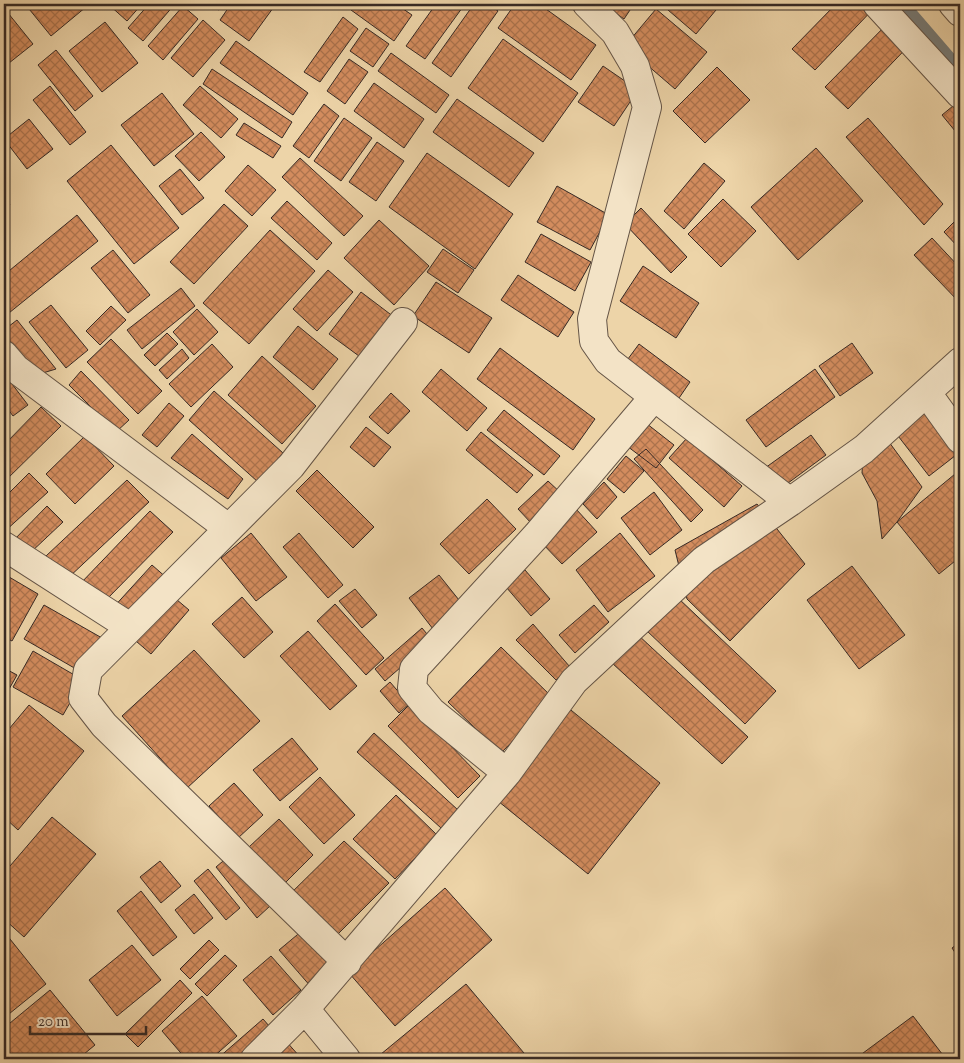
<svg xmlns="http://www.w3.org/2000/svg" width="964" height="1063" font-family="'Sorts Mill Goudy',serif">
<defs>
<pattern id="building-cross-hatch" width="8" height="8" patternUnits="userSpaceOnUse" patternTransform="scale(1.25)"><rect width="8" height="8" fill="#d38c5e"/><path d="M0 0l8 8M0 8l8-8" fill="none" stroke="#ac734d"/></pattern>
</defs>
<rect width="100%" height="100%" fill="#edd4a8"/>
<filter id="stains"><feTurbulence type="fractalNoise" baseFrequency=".004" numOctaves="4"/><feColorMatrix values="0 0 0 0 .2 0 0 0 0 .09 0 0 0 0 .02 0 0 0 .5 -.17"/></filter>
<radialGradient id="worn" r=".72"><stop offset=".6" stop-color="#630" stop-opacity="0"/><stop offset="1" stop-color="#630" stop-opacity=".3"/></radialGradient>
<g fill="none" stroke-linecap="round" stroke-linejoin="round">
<path stroke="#767d7b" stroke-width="11" d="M904,4l56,65"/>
</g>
<path fill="url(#building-cross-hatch)" stroke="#372a25" d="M25,4h58l3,3 -35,29z
M108,4h34l-15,17z
M149,4h26l-32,37 -15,-13z
M209,4h14l-4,6z
M231,4h45l-27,37 -29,-21z
M355,4h41l16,11 -18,26 -43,-31z
M436,4h29l-40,55 -19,-13z
M474,4h14l10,7 -47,66 -19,-14z
M515,4h24l57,41 -25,35 -73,-52z
M603,4h31l-10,15z
M661,4h60l-25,30z
M836,4h42l-63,66 -23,-21z
M183,6l15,13 -35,41 -15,-14z
M4,8l29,36 -29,23z
M656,9l51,43 -32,37 -50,-43z
M897,14l22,21 -71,74 -23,-22z
M343,17l15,12 -38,53 -16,-10z
M203,20l22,20 -32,37 -22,-19z
M105,22l33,41 -36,29 -33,-41z
M366,28l23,16 -16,23 -23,-16z
M503,39l75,54 -35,49 -75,-54z
M236,41l72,52 -15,22 -73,-52z
M56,50l37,46 -18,15 -37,-46z
M391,53l58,42 -13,18 -58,-42z
M349,59l19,13 -23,32 -18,-13z
M603,66l35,24 -24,36 -36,-24z
M717,67l33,33 -45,43 -32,-32z
M212,69l80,53 -10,16 -79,-54z
M374,83l50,36 -20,29 -50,-37z
M50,86l36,46 -16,13 -37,-45z
M200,86l38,33 -17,19 -38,-33z
M162,93l32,41 -40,32 -33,-41z
M457,99l77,54 -25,34 -76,-55z
M959,101l1,2v34l-18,-22z
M324,104l15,12 -30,42 -16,-12z
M344,118l28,20 -31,43 -27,-20z
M868,118l75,86 -19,21 -78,-88z
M29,119l24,30 -26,20 -23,-30z
M244,123l37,23 -8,12 -37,-23z
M201,132l24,25 -26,24 -24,-25z
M377,142l27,19 -28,40 -27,-19z
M111,145l68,83 -45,36 -67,-83z
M816,148l47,53 -65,59 -47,-53z
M427,153l86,61 -38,55 -86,-62z
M300,158l63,58 -19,20 -62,-59z
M704,163l21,18 -41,48 -20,-18z
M248,165l28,25 -24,26 -27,-25z
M180,169l24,29 -22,17 -23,-29z
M557,186l52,29 -19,35 -53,-28z
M4,197l6,8 -6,5z
M723,199l33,32 -35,36 -33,-33z
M287,201l45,42 -15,17 -46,-42z
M224,204l24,22 -54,58 -24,-22z
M641,208l46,49 -16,16 -46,-49z
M77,215l21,26 -94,76v-42z
M960,216v33l-16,-17z
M379,220l50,46 -35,39 -50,-47z
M270,230l45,41 -66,73 -46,-41z
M541,234l50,28 -16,29 -50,-29z
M932,238l28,30v35l-46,-48z
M443,249l31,21 -16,23 -31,-21z
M113,250l37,45 -22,18 -37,-45z
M643,266l56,37 -23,35 -56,-37z
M328,270l25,22 -36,39 -24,-22z
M518,275l56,37 -16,25 -57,-37z
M436,282l56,36 -23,35 -56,-37z
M181,288l14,18 -53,43 -15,-19z
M361,292l33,25 -31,42 -34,-25z
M51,305l37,45 -22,18 -37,-46z
M111,306l15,14 -26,25 -14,-14z
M197,309l21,23 -24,23 -21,-23z
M17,320l39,49 -20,6 -32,-40v-5z
M298,326l40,33 -25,31 -40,-33z
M167,333l11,11 -23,22 -11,-11z
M111,339l51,52 -24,23 -51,-52z
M852,343l21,30 -33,23 -21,-30z
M212,344l21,23 -42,40 -22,-23z
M639,344l51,38 -13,19 -52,-38z
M500,348l95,71 -22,31 -96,-71z
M182,349l7,9 -22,21 -8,-9z
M262,356l54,50 -34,38 -54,-49z
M441,369l46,39 -20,23 -45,-39z
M815,369l20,28 -69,50 -20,-27z
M81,371l48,49 -13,12 -47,-47z
M6,376l22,29 -15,11 -9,-12v-26z
M214,391l69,62 -25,29 -69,-62z
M391,393l19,18 -22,23 -19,-17z
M169,403l15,13 -27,31 -15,-12z
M929,405l31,47 -31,24 -34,-44z
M41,407l20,19 -57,56v-37z
M504,410l56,46 -16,19 -57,-45z
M642,420l32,25 -18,23 -33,-25z
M366,427l25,20 -17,20 -24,-20z
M481,432l52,43 -16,18 -51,-43z
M192,434l51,45 -15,20 -57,-41z
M811,435l15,20 -46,34 -15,-21z
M85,436l29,30 -39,38 -29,-30z
M687,438l55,48 -18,21 -55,-49z
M889,442l33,45 -25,35 -15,17 -5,-38 -15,-28 1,-17z
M646,449l57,61 -12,12 -57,-63z
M626,456l18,15 -20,22 -17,-14z
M317,470l57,57 -21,21 -57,-57z
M29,473l19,19 -44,40v-34z
M955,474l5,6v77l-21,17 -42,-52z
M127,480l22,22 -82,77 -21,-23z
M548,481l14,13 -30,30 -14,-15z
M604,482l13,15 -20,22 -14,-15z
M654,492l28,38 -32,25 -29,-37z
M487,499l29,30 -47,45 -29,-30z
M757,504l48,60 -75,77 -43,-42 -12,-49z
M47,506l16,16 -34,32 -17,-12z
M576,509l21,23 -35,32 -22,-23z
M150,511l23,21 -70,71 -24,-18z
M251,533l36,44 -31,24 -35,-43z
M299,533l44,52 -15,13 -45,-51z
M620,533l35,43 -47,36 -32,-42z
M152,565l16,14 -40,46 -17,-15z
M852,566l53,69 -46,34 -52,-69z
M525,570l25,29 -19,17 -25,-29z
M4,574l34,20 -26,47 -8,-4z
M439,575l24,30 -30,24 -24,-31z
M355,589l22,26 -15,13 -23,-27z
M170,594l19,16 -38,44 -22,-19z
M242,597l31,35 -29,26 -32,-34z
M677,597l99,94 -31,33 -99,-94z
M335,604l49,54 -18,17 -49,-54z
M44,605l58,33 -19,35 -59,-34z
M594,605l15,17 -34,31 -16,-18z
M533,624l37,43 -14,13 -40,-40z
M422,628l10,12 -47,41 -10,-12z
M308,631l49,55 -27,24 -50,-54z
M637,634l111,103 -26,27 -110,-101z
M501,647l53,52 -53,54 -53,-51z
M194,650l66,71 -73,67 -65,-72z
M33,651l50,29 -20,35 -50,-28z
M4,668l13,7 -13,23z
M390,682l19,22 -10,9 -19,-22z
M410,704l70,72 -22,22 -70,-72z
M29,705l55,46 -66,79 -14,-13v-82z
M566,706l94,77 -72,91 -95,-77z
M374,733l84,77 -17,18 -84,-76z
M292,738l26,31 -38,32 -27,-31z
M320,777l35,38 -31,29 -35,-37z
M234,783l29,32 -25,23 -29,-32z
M396,795l41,40 -42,44 -42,-40z
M52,817l44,37 -72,83 -20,-18v-46z
M279,819l34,36 -29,29 -35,-37z
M344,841l45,42 -57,57 -45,-43z
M229,856l41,50 -13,12 -41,-51z
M160,861l21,25 -20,17 -21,-26z
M208,869l32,39 -14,12 -32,-39z
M445,888l47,52 -97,86 -46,-53z
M141,891l36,46 -24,19 -36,-45z
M194,894l19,24 -19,16 -19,-24z
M303,930l32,37 -23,21 -33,-38z
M6,934l40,50 -42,34v-82z
M209,940l10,10 -29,29 -10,-10z
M960,942v18l-8,-12z
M132,945l29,35 -44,36 -28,-36z
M225,955l12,11 -30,30 -12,-12z
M271,956l30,34 -28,25 -30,-35z
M180,980l12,13 -54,54 -13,-13z
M466,984l63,75h-154z
M50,990l45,55 -17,14h-74v-31z
M202,996l35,40 -26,23h-25l-24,-28z
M913,1016l33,43h-91z
M263,1019l14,16 -28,24h-32z
M285,1040l15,17 -3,2h-33z"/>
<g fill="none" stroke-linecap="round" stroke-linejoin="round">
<defs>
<path id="minor" d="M587,4l28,28 20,34 12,41 -55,212 2,22 14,20 182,141
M877,4l83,90
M953,4l7,8
M4,355l12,14 212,159
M927,393l33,46
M4,546l126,81
M507,773l-76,-62 -19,-23 2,-19 123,-134 117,-138
M347,962l-243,-237 -21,-27 5,-28 203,-204 112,-144
M305,1009l41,50
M255,1059l50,-50 202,-236 67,-92 130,-121 86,-58 74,-53 96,-87"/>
</defs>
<use href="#minor" stroke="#645446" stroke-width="30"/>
<use href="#minor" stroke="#f3e3c6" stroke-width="28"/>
</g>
<rect width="964" height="1063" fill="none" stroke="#edd4a8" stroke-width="20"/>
<rect x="5" y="5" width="954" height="1053" fill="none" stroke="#372a25" stroke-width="2.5"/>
<rect x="10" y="10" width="944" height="1043" fill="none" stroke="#372a25"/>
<path d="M30 1026v8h116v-8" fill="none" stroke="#372a25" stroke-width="2.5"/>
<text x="38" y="1026" font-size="15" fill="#372a25" stroke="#f3e3c6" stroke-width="4" paint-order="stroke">20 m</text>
<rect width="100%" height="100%" filter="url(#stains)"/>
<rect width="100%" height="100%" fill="url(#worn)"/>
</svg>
